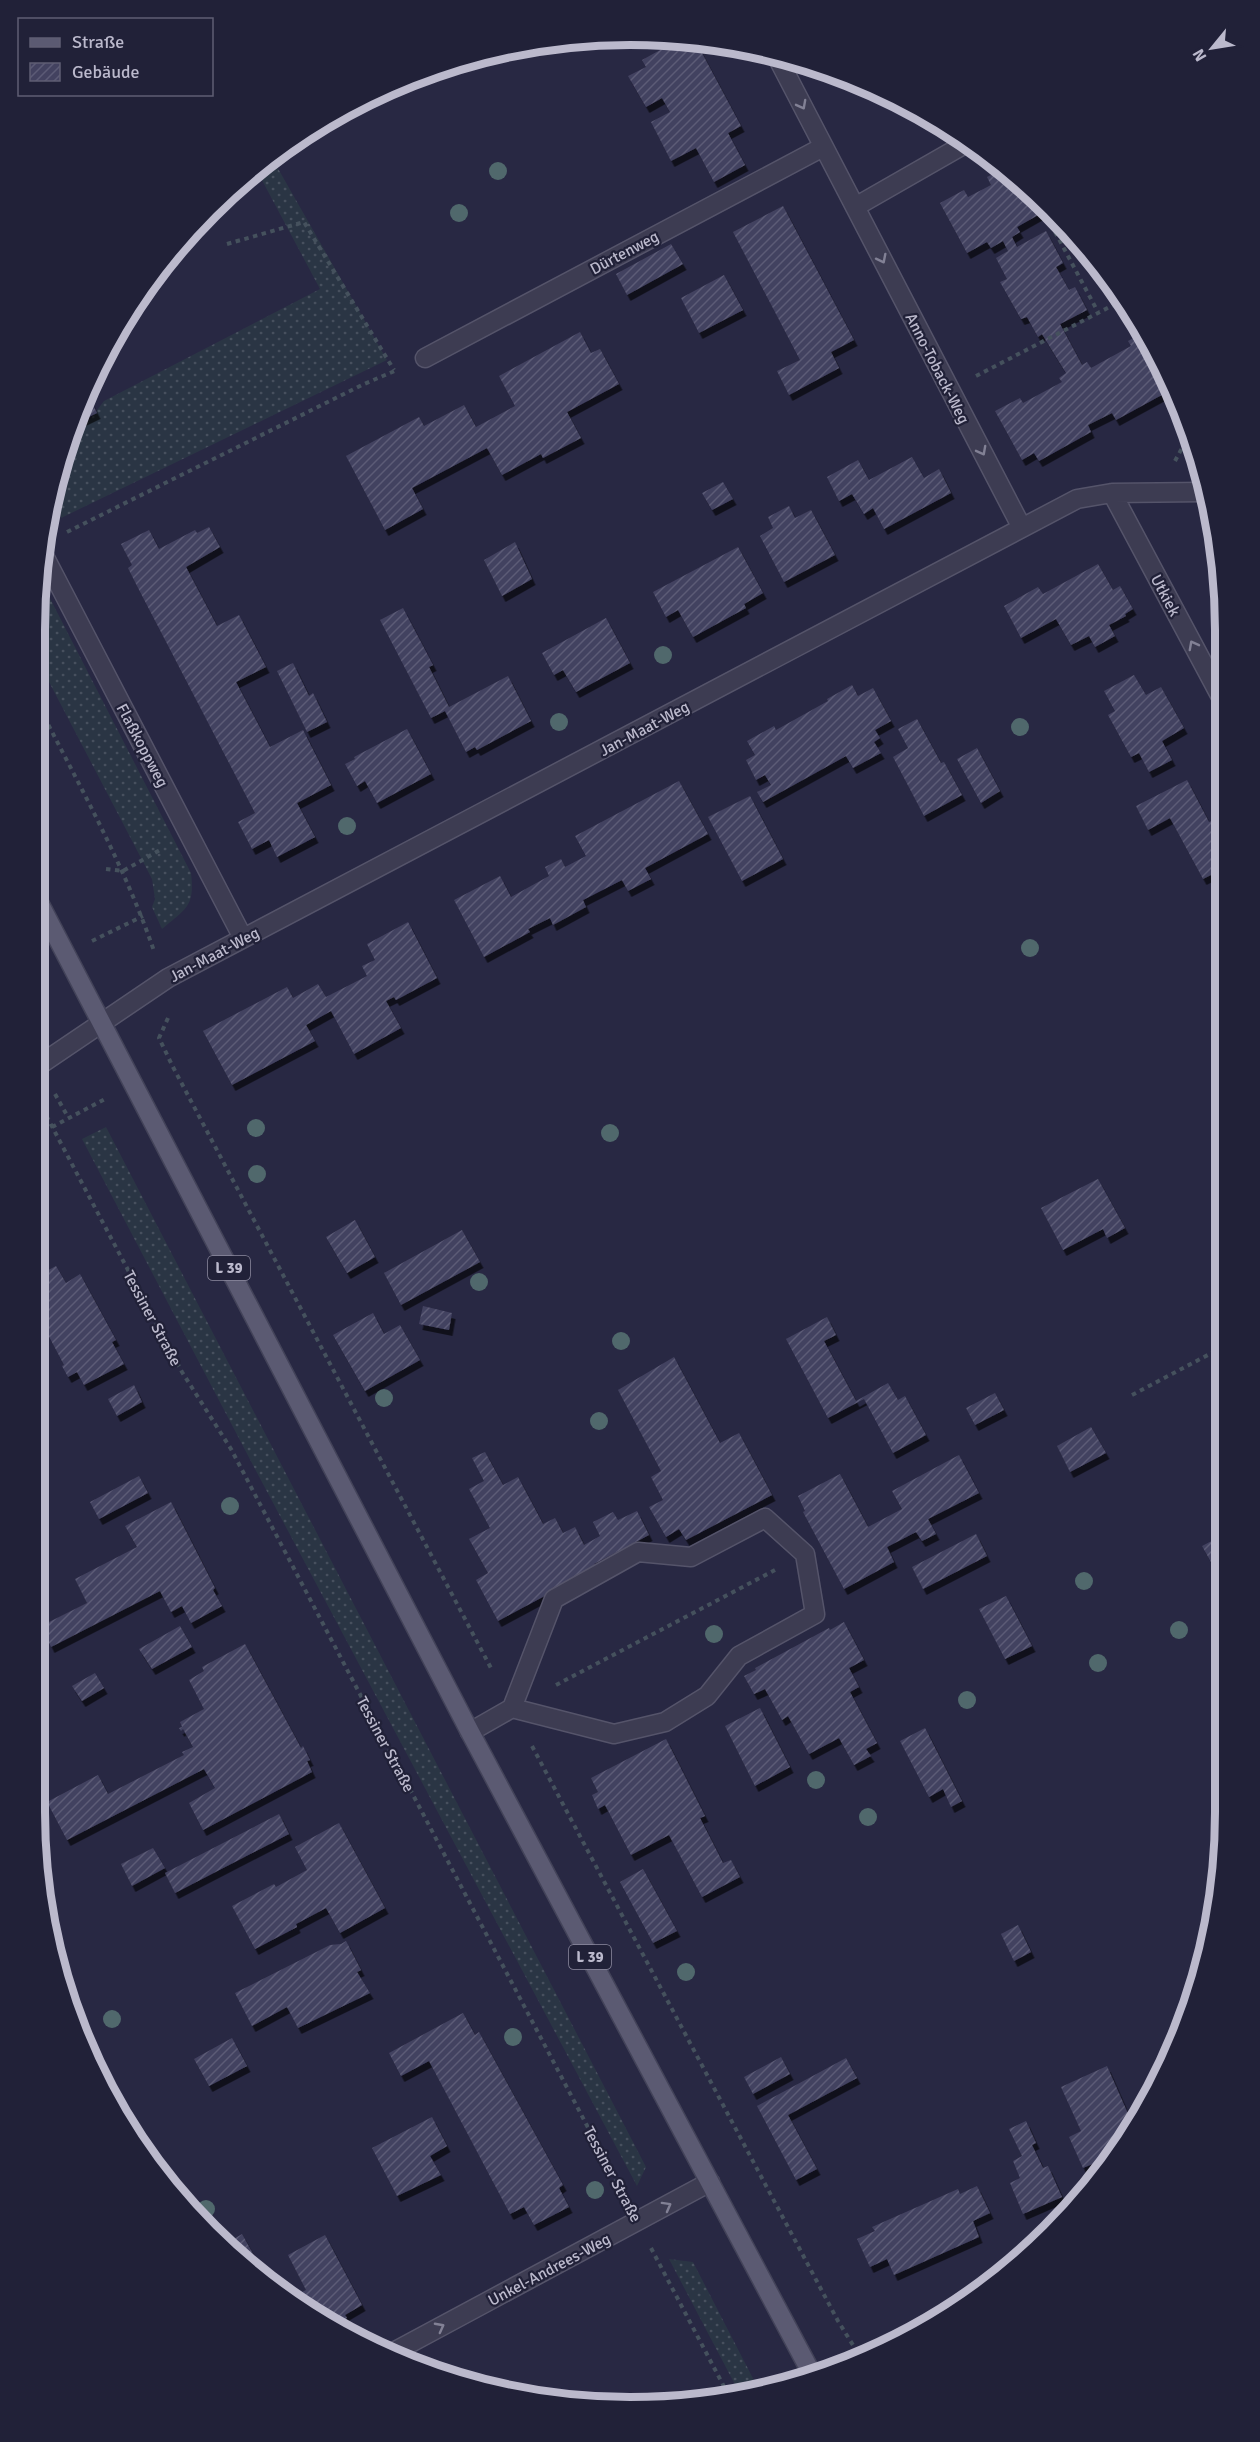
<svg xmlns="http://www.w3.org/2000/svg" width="1260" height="2442" font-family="Signika,sans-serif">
<defs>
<pattern id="grass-dots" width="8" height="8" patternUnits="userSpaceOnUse" patternTransform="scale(1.5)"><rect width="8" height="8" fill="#2a3544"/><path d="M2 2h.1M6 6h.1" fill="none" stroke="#47505e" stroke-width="1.8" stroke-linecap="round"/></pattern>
<pattern id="building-hatch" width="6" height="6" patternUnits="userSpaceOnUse" patternTransform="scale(1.5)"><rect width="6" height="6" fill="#434260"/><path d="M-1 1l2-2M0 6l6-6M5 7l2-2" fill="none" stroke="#5c5b76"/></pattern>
<filter id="shadow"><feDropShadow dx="3.5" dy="6" stdDeviation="0" flood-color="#0009"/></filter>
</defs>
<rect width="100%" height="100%" fill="#282843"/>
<path fill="url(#grass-dots)" d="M272,158l115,202 -326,158 -5,-46 6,-16 42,-55 216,-112 -64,-120z
M38,575l153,298c4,34 -5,35 -29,56l-10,-22 3,-8 -3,-20 -116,-222v-66z
M106,1127l540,1040 -9,19 -382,-717 -173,-330z
M669,2259l24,3 67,130 -19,4z"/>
<path fill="url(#building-hatch)" filter="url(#shadow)" d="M682,38l13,2 46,86 -13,7 17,32 -31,17 -18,-34 -25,13 -20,-39 19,-10 -8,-14 -16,9 -18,-31 18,-9 -4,-7z
M1003,169l15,10 10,19 6,-3 13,15 -30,17 3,5 -8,5 5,10 29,-16 17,32 -7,4 13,23 6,-3 12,23 -27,14 22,41 5,-3 4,6 40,-22 -3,-5 15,-8 27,49 -5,3 4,6 -53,29 -4,-7 -24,12 3,7 -52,29 -5,-8 -12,7 -27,-49 25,-13 3,5 39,-21 -3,-4 7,-5 -24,-39 -4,3 -11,-20 -6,2 -21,-37 7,-3 -11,-21 12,-7 -5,-10 -12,7 -4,-6 -20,11 -27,-50 24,-13 4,7 23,-12 -4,-8z
M783,206l71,134 -23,12 8,16 -50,27 -12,-24 23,-11 -67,-128z
M671,244l12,20 -56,31 -11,-21z
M724,275l19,35 -44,23 -18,-35z
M580,332l11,21 9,-4 19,35 -52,28 14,26 -38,20 -2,-4 -39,21 -15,-27 -75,40 11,21 -38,21 -39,-74 73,-39 5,9 40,-21 12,22 39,-21 -16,-30z
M91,401l6,12 -21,10 5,-17z
M912,457l12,21 15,-9 12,24 -67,36 -11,-21 -9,6 -12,-20 -13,7 -12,-24 31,-17 11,20z
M723,482l10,17 -21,11 -10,-17z
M789,506l6,12 16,-8 24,45 -51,27 -24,-46 13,-8 -5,-11z
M209,527l11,20 -34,20 31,59 22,-11 27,52 -30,15 34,65 33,-17 28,55 -34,18 18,34 -38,20 -8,-17 -17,9 -14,-27 17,-9 -118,-227 -9,-18 4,-3 -11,-21 28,-14 10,19 36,-19 2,3z
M515,542l17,37 -30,17 -18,-36z
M738,547l25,46 -19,11 2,4 -53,29 -15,-27 -12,7 -13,-25z
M1098,564l15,26 7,-4 13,23 -8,5 1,2 -17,9 6,11 -20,11 -6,-11 -18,9 -15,-26 -35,19 -17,-32 34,-19 5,7z
M403,608l30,57 -4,2 20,40 59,-31 23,45 -54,29 -2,-3 -9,5 -21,-41 -14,7 -51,-98z
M606,618l24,45 -54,29 -13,-22 -9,5 -12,-22z
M293,663l16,33 4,-3 14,29 -20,10 -30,-61z
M1134,675l12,20 15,-8 23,41 -22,13 10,19 -23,12 -10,-19 -8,4 -23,-42 7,-4 -11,-20z
M852,685l6,11 15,-8 18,33 -16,9 5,8 -6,4 7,11 -28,15 -7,-12 -83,46 -6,-10 14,-7 -6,-10 -9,5 -10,-20 9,-5 -8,-14 27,-15 2,4 52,-29 -1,-2z
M917,719l24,44 3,-1 18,33 -38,21 -31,-59 15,-9 -10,-19z
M407,729l24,45 -54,29 -12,-22 -8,5 -12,-22 10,-5 -1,-2z
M977,748l23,43 -19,12 -24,-44z
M1187,780l22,42 12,-6v54l-18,9 -33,-61 -22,12 -12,-24z
M679,781l29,53 -63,34 6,11 -23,12 -6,-11 -39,20 3,7 -33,18 -3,-7 -22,11 2,3 -46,25 -30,-57 46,-24 11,21 38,-21 -4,-9 16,-8 4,8 21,-11 -11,-20z
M750,796l33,63 -41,22 -34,-64z
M408,922l29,56 -41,22 -2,-3 -8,4 15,27 -47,26 -23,-43 -25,14 9,16 -83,44 -29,-54 84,-44 6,11 25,-14 8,13 41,-21 -5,-10 13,-6 -8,-16z
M1098,1179l27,49 -18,10 -4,-9 -40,21 -22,-42z
M355,1220l20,37 -28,16 -21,-36z
M462,1230l18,32 -79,43 -17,-32z
M56,1266l10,17 14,-9 36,66 -4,2 12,22 -40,21 -7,-13 -9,5 -6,-11 2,-1 -29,-55v-33z
M423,1306l29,7 -3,17 -30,-6z
M373,1313l11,21 16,-9 20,35 -55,31 -32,-56z
M827,1317l9,18 -12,6 32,60 32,-18 10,17 7,-4 21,39 -33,18 -29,-54 -36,19 -42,-79z
M674,1357l46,86 19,-10 33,62 -86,45 -7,-11 -13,8 -17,-30 14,-7 -12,-23 10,-6 -43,-81z
M134,1385l8,17 -25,14 -9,-17z
M995,1393l9,17 -29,15 -9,-17z
M1091,1427l15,26 -36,19 -13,-26z
M485,1452l18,33 15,-8 25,47 12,-6 8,15 12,-6 9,18 16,-9 -7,-14 20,-10 5,8 19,-9 12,24 -55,29 3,4 -99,53 -22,-41 12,-7 -19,-34 21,-11 -21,-39 15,-8 -12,-23z
M959,1455l20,38 -51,26 8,15 -14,7 -6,-9 -29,15 7,15 -50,27 -41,-77 2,-1 -7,-15 42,-22 28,53 34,-18 -10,-18z
M139,1476l9,17 -49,26 -9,-17z
M171,1502l44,86 -2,2 9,16 -31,17 -9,-17 -11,6 -11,-21 -109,56 -10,-21 46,-23 -12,-24 62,-32 -12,-21z
M976,1534l11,22 -64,33 -11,-22z
M1223,1535v43l-2,2 -19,-34z
M1006,1596l26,50 -27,13 -26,-50z
M844,1622l20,38 -15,8 10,19 -9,5 27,51 -11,6 5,7 -17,9 -15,-27 -30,16 -21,-38 -6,4 -17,-31 -11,5 -10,-18 12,-6 -1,-2 74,-40 1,2z
M180,1626l12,21 -40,22 -13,-20z
M245,1644l56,104 2,-2 7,14 -3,1 5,11 -109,58 -14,-27 26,-15 -11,-19 -137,71 -20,-38 51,-27 10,19 76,-39 -2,-3 11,-5 -10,-18 -2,2 -2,-3 3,-1 -2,-5 24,-13 -15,-29 15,-9 -2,-4z
M95,1673l9,15 -22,13 -10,-15z
M760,1708l30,59 -35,19 -30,-60z
M925,1728l37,73 -11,6 -8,-18 -14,8 -29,-56z
M666,1739l39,77 -5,2 23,45 8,-3 9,17 -38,20 -33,-62 -38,20 -26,-50 -7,4 -6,-14 6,-3 -7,-14z
M279,1814l10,20 -114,59 -10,-20z
M339,1823l46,85 -45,25 -14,-25 -30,16 1,3 -42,22 -23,-43 42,-22 2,3 31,-17 -12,-23z
M153,1848l12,20 -33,18 -11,-22z
M643,1869l34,62 -24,12 -33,-61z
M1018,1925l13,27 -17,9 -13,-27z
M346,1941l15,29 -4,2 13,21 -72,35 -11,-21 -35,19 -17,-33 95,-48 11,-1z
M463,2013l12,22 4,-3 84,153 -4,3 10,19 -35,18 -10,-18 -14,7 -81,-153 -28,15 -12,-23z
M232,2038l15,28 -38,20 -15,-27z
M781,2057l9,17 -37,20 -9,-17z
M846,2058l11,20 -69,37 29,54 -21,11 -39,-74z
M1107,2066l26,59 -32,51 -6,-13 -12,5 -14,-31 12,-6 -20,-44z
M432,2117l15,29 -17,10 11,19 -44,21 -25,-48z
M1026,2121l10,22 -4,2 11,23 5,-2 14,31 -39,17 -13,-31 10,-5 -7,-17 9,-5 -13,-27z
M977,2186l13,27 -17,8 6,16 -85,38 -7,-16 -17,8 -13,-28 18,-8 -3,-4 86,-38 2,5z
M242,2234l15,27 -10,6 -23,-22z
M325,2235l37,70 -17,10 2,3 -14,7 -44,-26 17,-9 -18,-35z"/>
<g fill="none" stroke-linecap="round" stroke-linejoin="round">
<defs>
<path id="minor" d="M775,53l247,475
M855,207l110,-63
M425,358l398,-211
M1112,493l109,204
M42,552l201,386
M35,1068l133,-90 909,-479 35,-6 92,-1
M470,1732l42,-24 42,-109 84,-47 53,5 74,-39 40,36 10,60 -76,42 -32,40 -42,26 -51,12 -102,-26
M388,2355l322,-173"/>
<path id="major" d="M35,895l435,837 343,644"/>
</defs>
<use href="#minor" stroke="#55546a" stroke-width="21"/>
<use href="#major" stroke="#434359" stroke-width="21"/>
<path stroke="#45515d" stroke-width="4" stroke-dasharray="4.5 4.5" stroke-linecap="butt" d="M1038,200l60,112
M227,244l77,-22 90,148
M976,376l149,-77
M1175,461l14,-26
M67,532l297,-148 33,-14
M36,701c42,82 88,163 118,250
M106,869l17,2 37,-21
M92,941l51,-25
M168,1018l-9,20 14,29 319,603
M55,1094l13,23
M38,1100l144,272 49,77 392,745
M52,1127l53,-28
M1132,1395l91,-48
M556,1685l219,-115
M532,1746l306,575 23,37
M651,2248l79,150"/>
<use href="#minor" stroke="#3d3c52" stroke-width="18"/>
<use href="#major" stroke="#5b5a72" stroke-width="18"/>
</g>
<g fill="#50686c">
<circle cx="498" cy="171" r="9"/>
<circle cx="459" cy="213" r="9"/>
<circle cx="663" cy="655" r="9"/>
<circle cx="559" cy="722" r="9"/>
<circle cx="1020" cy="727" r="9"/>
<circle cx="347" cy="826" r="9"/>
<circle cx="1030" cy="948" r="9"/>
<circle cx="256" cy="1128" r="9"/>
<circle cx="610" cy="1133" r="9"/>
<circle cx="257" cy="1174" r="9"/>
<circle cx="479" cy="1282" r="9"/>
<circle cx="621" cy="1341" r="9"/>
<circle cx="384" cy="1398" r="9"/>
<circle cx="599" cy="1421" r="9"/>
<circle cx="230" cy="1506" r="9"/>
<circle cx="1084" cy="1581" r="9"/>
<circle cx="1179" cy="1630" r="9"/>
<circle cx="714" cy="1634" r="9"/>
<circle cx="1098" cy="1663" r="9"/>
<circle cx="967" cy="1700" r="9"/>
<circle cx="816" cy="1780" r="9"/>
<circle cx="868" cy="1817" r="9"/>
<circle cx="686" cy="1972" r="9"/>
<circle cx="112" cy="2019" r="9"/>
<circle cx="513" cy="2037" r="9"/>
<circle cx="595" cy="2190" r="9"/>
<circle cx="206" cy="2209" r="9"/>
</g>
<defs><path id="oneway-chevron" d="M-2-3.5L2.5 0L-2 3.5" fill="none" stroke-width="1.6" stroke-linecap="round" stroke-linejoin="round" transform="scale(1.5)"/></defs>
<g stroke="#828195">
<use href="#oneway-chevron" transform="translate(802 105) rotate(62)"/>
<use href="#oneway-chevron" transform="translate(882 259) rotate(63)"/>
<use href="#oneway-chevron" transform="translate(982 451) rotate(62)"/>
<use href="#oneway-chevron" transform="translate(1193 645) rotate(-118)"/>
<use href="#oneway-chevron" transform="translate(667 2206) rotate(-29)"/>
<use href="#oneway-chevron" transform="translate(440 2327) rotate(-28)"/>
</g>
<g text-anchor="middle" stroke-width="4.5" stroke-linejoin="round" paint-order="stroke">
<g fill="#212138" stroke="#8d8ba0" stroke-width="1.5">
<rect x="208" y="1256" width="42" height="24" rx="4.5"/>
<rect x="569" y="1945" width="42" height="24" rx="4.5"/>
</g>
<g font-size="15" font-weight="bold" fill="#bbb9cc">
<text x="229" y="1273">L 39</text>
<text x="590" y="1962">L 39</text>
</g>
<g font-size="16" fill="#bbb9cc" stroke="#212138">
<text transform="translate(624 252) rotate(-28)" y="6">Dürtenweg</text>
<text transform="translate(938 368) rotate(63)" y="6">Anno-Toback-Weg</text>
<text transform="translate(1166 595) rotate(62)" y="6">Utkiek</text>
<text transform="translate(644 728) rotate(-28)" y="6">Jan-Maat-Weg</text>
<text transform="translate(143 745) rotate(62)" y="6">Flaßkoppweg</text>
<text transform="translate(214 954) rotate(-28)" y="6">Jan-Maat-Weg</text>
<text transform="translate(153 1318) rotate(62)" y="6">Tessiner Straße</text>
<text transform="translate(386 1744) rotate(62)" y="6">Tessiner Straße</text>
<text transform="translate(613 2174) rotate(62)" y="6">Tessiner Straße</text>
<text transform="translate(549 2269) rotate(-28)" y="6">Unkel-Andrees-Weg</text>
</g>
</g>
<path d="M0 0H1260V2442H0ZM630 45H630A585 585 0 0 1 1215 630V1812A585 585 0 0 1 630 2397H630A585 585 0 0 1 45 1812V630A585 585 0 0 1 630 45Z" fill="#212138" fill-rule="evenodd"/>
<path fill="none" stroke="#bbb9cc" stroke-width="8" d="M630 45H630A585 585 0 0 1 1215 630V1812A585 585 0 0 1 630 2397H630A585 585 0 0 1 45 1812V630A585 585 0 0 1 630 45Z"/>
<rect x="18" y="18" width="195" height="78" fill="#212138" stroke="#5f5e73" stroke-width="1.5"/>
<rect x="30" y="38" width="30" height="9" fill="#5b5a72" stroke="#5f5e73" stroke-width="1.5"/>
<text x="72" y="48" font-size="18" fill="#bbb9cc">Straße</text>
<rect x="30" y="63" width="30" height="18" fill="url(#building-hatch)" stroke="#5f5e73" stroke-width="1.5"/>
<text x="72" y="78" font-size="18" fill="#bbb9cc">Gebäude</text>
<g transform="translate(1212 48) rotate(240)" stroke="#212138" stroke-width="4.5" paint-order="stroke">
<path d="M0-4.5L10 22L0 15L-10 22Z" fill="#bbb9cc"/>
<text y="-9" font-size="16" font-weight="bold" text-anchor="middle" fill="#bbb9cc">N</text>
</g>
</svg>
